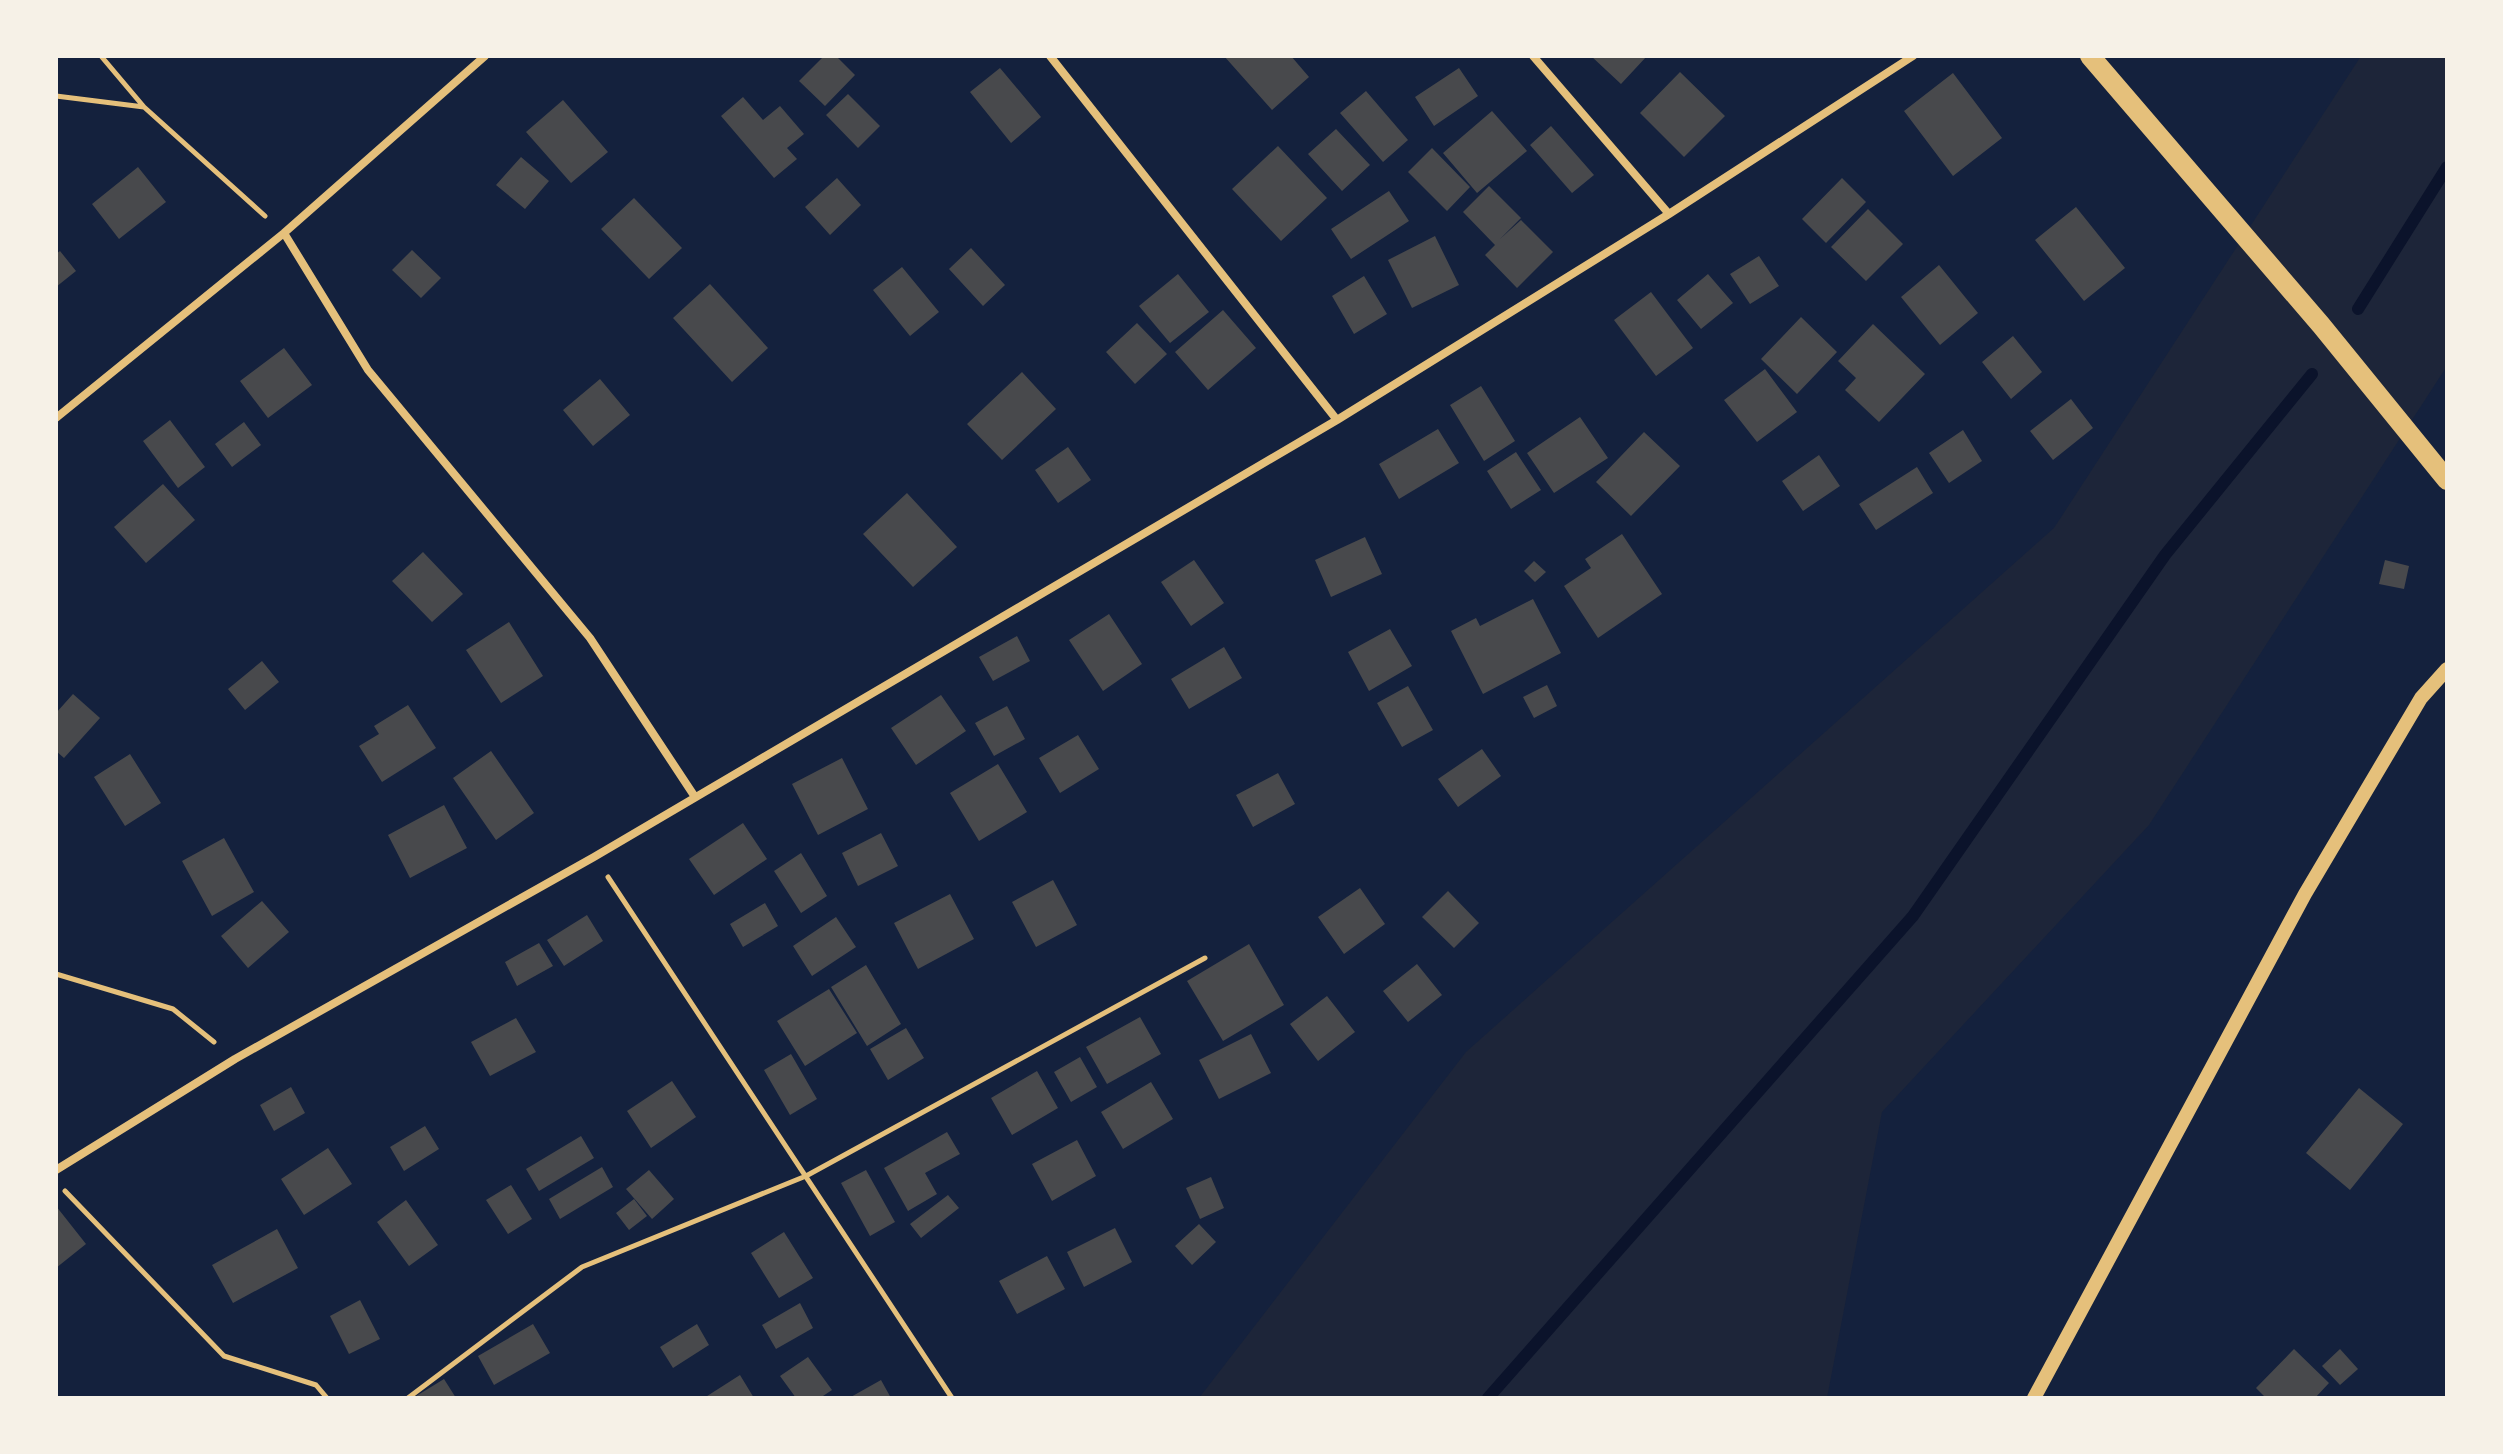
<svg xmlns="http://www.w3.org/2000/svg" width="2503" height="1454" font-family="'Crimson Pro',serif">
<rect width="100%" height="100%" fill="#14213d"/>
<path fill="#1d2539" d="M2361,56h86v310l-298,459 -267,287 -55,286h-628l267,-346 588,-524z"/>
<g fill="none" stroke-linecap="round" stroke-linejoin="round">
<path stroke="#0b132b" stroke-width="12" d="M2358,309l89,-142
M1488,1398l425,-482 252,-361 147,-181"/>
</g>
<path fill="#48494c" d="M824,56h12l19,19 -30,31 -26,-25z
M1224,56h67l18,21 -37,33z
M1591,56h56l-26,28z
M1000,68l41,49 -30,26 -41,-51z
M1459,68l19,28 -44,30 -19,-29z
M1680,72l45,44 -41,41 -44,-44z
M1953,73l49,65 -49,38 -49,-65z
M1366,91l42,49 -25,22 -43,-49z
M848,94l32,32 -22,22 -32,-33z
M743,97l20,23 17,-14 24,28 -17,14 10,11 -23,19 -53,-62z
M563,100l45,52 -37,31 -45,-51z
M1492,111l35,40 -50,42 -34,-40z
M1551,126l43,49 -22,18 -42,-48z
M1336,129l34,36 -28,26 -34,-37z
M1278,146l49,52 -46,43 -49,-52z
M1432,148l38,39 -23,24 -39,-39z
M521,157l28,24 -24,28 -29,-24z
M138,167l28,35 -47,37 -27,-35z
M837,178l24,27 -31,30 -25,-28z
M1842,178l24,24 -40,41 -24,-24z
M1489,186l32,32 -21,21 21,-19 32,32 -36,36 -32,-33 10,-10 -32,-33z
M1389,191l20,30 -58,38 -20,-30z
M634,198l48,50 -33,31 -48,-50z
M2076,207l49,61 -41,33 -49,-61z
M1868,209l35,35 -37,37 -35,-34z
M1435,236l24,49 -47,23 -24,-48z
M971,248l34,37 -22,21 -34,-37z
M412,250l29,28 -20,20 -29,-28z
M60,251l16,20 -20,16v-33z
M1759,256l20,30 -29,18 -20,-30z
M1939,265l39,48 -38,32 -39,-48z
M902,267l37,45 -29,24 -37,-46z
M1178,274l31,38 -39,31 -31,-37z
M1708,274l25,29 -32,26 -24,-29z
M1364,276l23,38 -33,20 -22,-38z
M710,284l58,64 -36,34 -59,-64z
M1651,292l42,56 -37,28 -42,-56z
M1223,310l33,38 -48,42 -33,-38z
M1801,317l36,35 -40,42 -36,-35z
M1137,323l30,31 -32,30 -29,-32z
M1873,324l52,50 -46,48 -34,-32 11,-12 -18,-17z
M2013,336l29,36 -31,27 -29,-37z
M284,348l28,37 -44,33 -28,-37z
M1765,369l32,43 -40,30 -33,-42z
M1022,372l34,37 -54,51 -35,-36z
M600,379l30,36 -37,31 -30,-36z
M1481,386l34,55 -31,20 -34,-56z
M2071,399l22,29 -40,32 -23,-29z
M1580,417l28,41 -54,35 -27,-40z
M170,420l35,47 -27,21 -35,-47z
M244,422l17,23 -29,22 -17,-23z
M1438,429l21,34 -60,36 -20,-35z
M1963,430l19,31 -33,22 -20,-30z
M1644,432l36,34 -49,50 -35,-34z
M1068,447l23,33 -33,23 -23,-33z
M1516,452l25,38 -30,19 -24,-38z
M1819,455l21,31 -37,25 -21,-30z
M1917,467l16,26 -57,37 -17,-26z
M163,484l32,36 -49,43 -32,-36z
M907,493l50,54 -44,40 -50,-53z
M1622,534l40,60 -64,44 -34,-52 27,-18 -6,-9z
M1365,537l17,37 -51,23 -16,-37z
M423,552l40,42 -31,28 -40,-41z
M1194,560l30,43 -33,23 -30,-44z
M2385,560l24,6 -5,23 -25,-5z
M1534,561l12,11 -11,10 -11,-11z
M1533,599l28,54 -78,41 -32,-63 25,-13 4,8z
M1109,614l33,50 -39,27 -34,-51z
M509,622l34,54 -42,27 -35,-53z
M1390,629l22,37 -43,25 -21,-39z
M1017,636l13,25 -37,20 -14,-24z
M1224,647l18,31 -53,31 -18,-30z
M262,661l17,21 -34,28 -17,-21z
M1547,685l10,21 -23,12 -11,-21z
M1408,686l25,44 -31,17 -25,-44z
M73,694l27,24 -36,40 -8,-7v-38z
M941,695l25,36 -50,34 -25,-37z
M408,705l28,43 -54,34 -23,-36 20,-12 -5,-8z
M1007,706l18,33 -31,17 -19,-33z
M1078,735l21,34 -39,24 -21,-35z
M1482,749l19,27 -43,31 -20,-28z
M491,751l43,62 -38,27 -43,-62z
M130,754l31,49 -36,23 -31,-49z
M842,758l26,51 -50,26 -26,-51z
M998,764l29,48 -48,29 -29,-48z
M1278,773l17,31 -42,23 -17,-32z
M444,805l23,43 -57,30 -22,-43z
M743,823l24,36 -53,36 -25,-36z
M881,833l17,33 -40,20 -16,-33z
M224,838l30,54 -42,24 -30,-55z
M801,853l26,43 -26,17 -27,-42z
M1053,880l24,45 -41,22 -24,-45z
M1360,888l25,36 -41,30 -26,-37z
M1448,891l31,32 -25,25 -32,-31z
M950,894l24,45 -56,30 -24,-46z
M262,901l27,31 -41,36 -27,-32z
M765,903l13,23 -35,21 -13,-23z
M587,915l16,26 -39,25 -17,-26z
M836,917l20,30 -44,29 -19,-30z
M539,943l14,23 -36,20 -12,-24z
M1249,944l35,61 -61,36 -36,-60z
M1417,964l25,31 -34,27 -25,-31z
M866,965l35,59 -34,22 -36,-59z
M829,989l28,44 -52,33 -28,-45z
M1327,996l28,36 -37,29 -28,-37z
M1140,1017l21,37 -54,30 -21,-37z
M516,1018l20,34 -46,24 -19,-34z
M906,1028l18,30 -36,22 -18,-31z
M1251,1034l20,39 -52,26 -20,-39z
M791,1054l26,45 -27,16 -26,-45z
M1080,1057l17,30 -26,15 -17,-30z
M1037,1071l21,37 -46,27 -21,-37z
M672,1081l24,36 -45,31 -24,-37z
M1151,1082l22,37 -50,30 -22,-37z
M291,1087l14,26 -31,18 -14,-26z
M2359,1088l44,36 -53,66 -44,-37z
M425,1126l14,23 -35,22 -14,-24z
M947,1132l13,22 -35,19 12,21 -29,17 -24,-43z
M581,1136l13,22 -55,33 -13,-22z
M1077,1140l19,36 -44,25 -20,-37z
M328,1148l24,36 -48,31 -23,-36z
M602,1167l11,20 -53,32 -11,-20z
M649,1170l25,29 -22,20 -26,-30z
M866,1170l29,52 -25,14 -29,-53z
M1211,1177l13,31 -24,11 -14,-31z
M511,1185l21,34 -24,15 -22,-34z
M948,1195l11,13 -38,30 -11,-14z
M634,1199l13,17 -18,14 -13,-17z
M406,1200l32,45 -29,21 -32,-44z
M56,1206l30,38 -30,24z
M1199,1224l17,18 -24,23 -17,-19z
M1115,1228l17,34 -48,25 -17,-35z
M277,1229l21,39 -65,35 -21,-38z
M784,1232l29,46 -34,20 -28,-45z
M1047,1256l18,33 -48,25 -18,-33z
M360,1300l20,39 -31,15 -19,-38z
M800,1303l13,25 -37,21 -14,-24z
M533,1324l17,29 -56,32 -16,-29z
M697,1324l12,21 -36,23 -13,-21z
M2294,1349l35,34 -14,15h-49l-10,-10z
M2340,1349l18,20 -18,16 -18,-19z
M808,1357l24,33 -12,8h-24l-16,-22z
M740,1375l14,23h-50z
M444,1379l12,19h-43z
M881,1380l10,18h-42z"/>
<g fill="none" stroke-linecap="round" stroke-linejoin="round">
<path stroke="#e5c07b" stroke-width="5" d="M101,56l43,51
M56,96l88,11 121,109
M608,877l344,521
M56,974l117,35 41,33
M65,1191l159,165 92,29 11,13
M408,1398l174,-131 224,-91 399,-218"/>
<path stroke="#e5c07b" stroke-width="8" d="M1050,56l287,364
M1533,56l136,158
M284,233l84,137 222,268 105,159
M56,418l228,-185 201,-177
M56,1170l179,-111 359,-202 743,-437 332,-206 244,-158"/>
<path stroke="#e5c07b" stroke-width="14" d="M2034,1398l271,-504 116,-196 26,-29"/>
<path stroke="#e5c07b" stroke-width="20" d="M2090,56l231,269 126,155"/>
</g>
<rect width="2503" height="1454" fill="none" stroke="#f6f1e7" stroke-width="116"/>
</svg>
